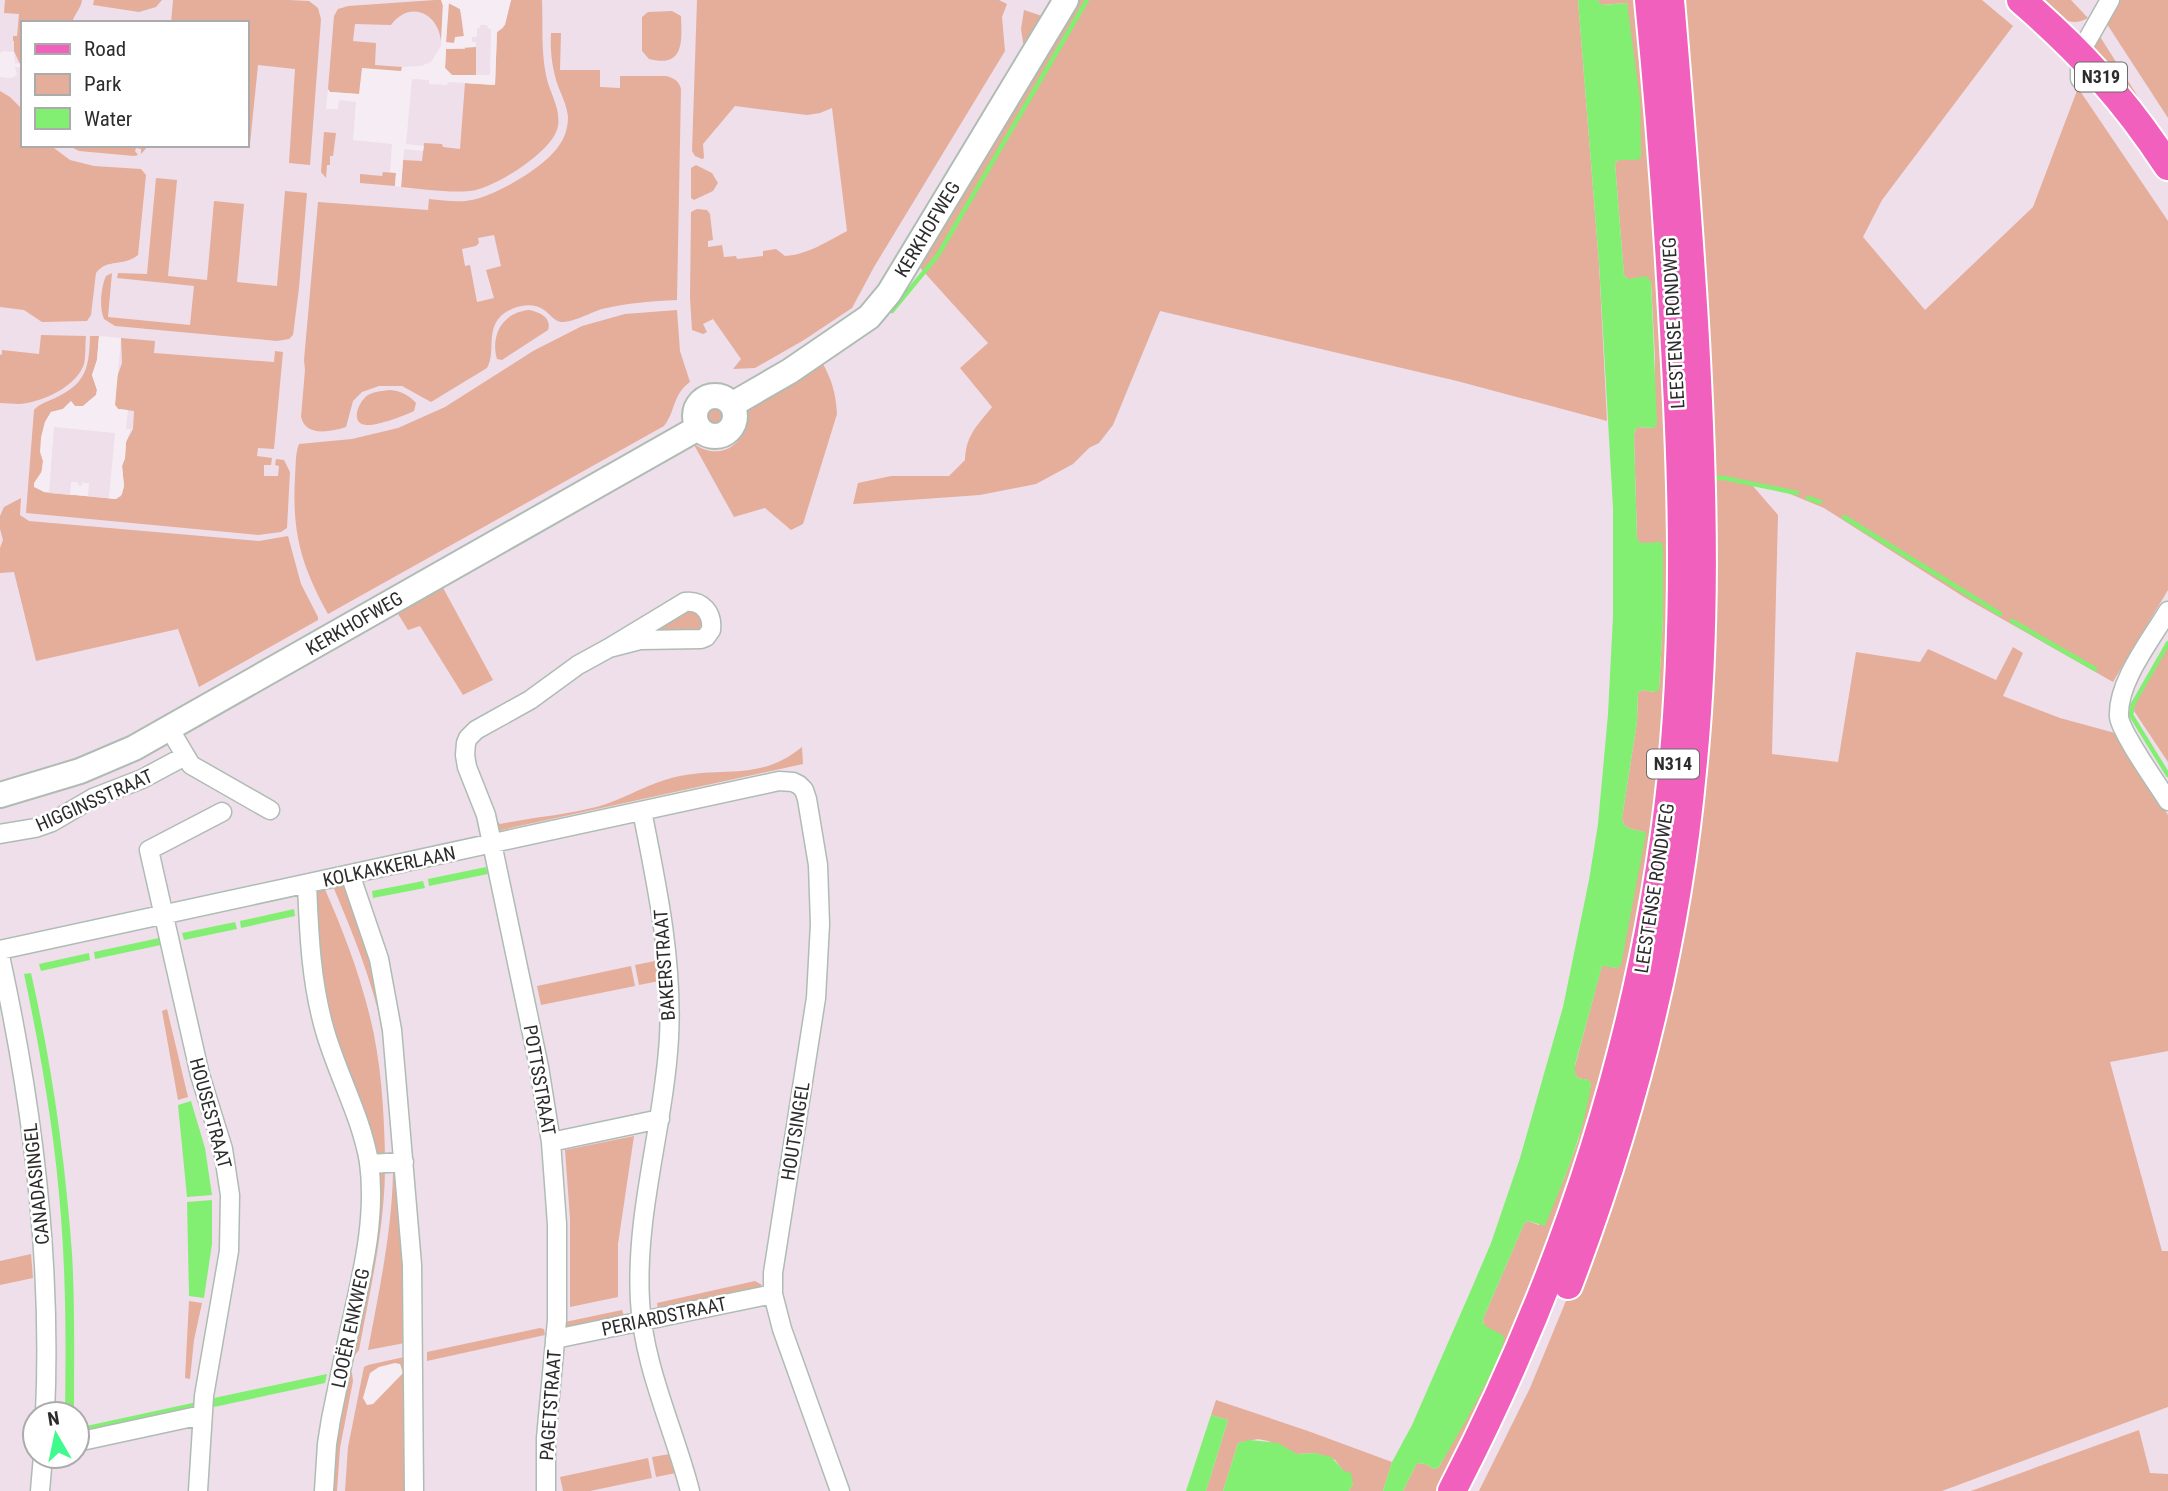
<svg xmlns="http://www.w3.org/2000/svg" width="2168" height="1491" font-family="'Roboto Condensed',sans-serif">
<rect width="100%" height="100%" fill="#eedfeb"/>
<path fill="#e4ae9b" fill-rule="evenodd" d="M5,0h77c-1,9 -8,14 -10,23h-49v41h-3l-6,-13v-10h-1v-5h4l2,-22 -15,-1z
M94,0h68l-6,7 -17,5 -46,-7z
M173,0h116l20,1 9,7 3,11 -11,146 -21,-2 6,-94 -37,-4 -8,79h-3v-121h-76z
M435,0h6l2,3 -2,38c-3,-29 -32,-41 -50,-16l-36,-1 -2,17 23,2 -1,22 27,2v4l-43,23 -29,-2 -2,-3 6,-73 4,-7 10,-3z
M511,0h31c1,25 -1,50 4,75 3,17 15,33 12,51 -4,25 -63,62 -88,65 -22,2 -46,-2 -69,-4l2,-27 19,1 2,-18 18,1 1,3 17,2 5,-66 30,2 2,-53 6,-4z
M697,0h302l8,4 -5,13 3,34 -131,216 -22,41 -48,32 -49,28 -22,1 8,-10 -28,-40 -10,5 4,8 -4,2 -11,-4 -2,-32 1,-86 6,-3 10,1 3,4 3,26 -5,1v6l14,-2 2,12 12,-1 1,3 26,-3v-5l13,-2 9,7c22,-1 43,-15 62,-25l-15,-123 -12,5 -13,2 -72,-9 -32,38 1,14 -2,1 -7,-3 -3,-5z
M1074,0h504l21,263 8,158 -150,-40 -297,-70 -47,114 -14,18 -10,5 -16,16 -37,20 -56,11 -127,9 5,-21 33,-7h58l16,-16c1,-25 12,-34 27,-53l-32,-39 28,-25 -74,-82z
M1597,0h47l31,445 -16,398 -74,322 -139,326h-43l14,-28 8,1 9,5 5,-2 53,-98 -9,-50 41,-95 4,-3 11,4 25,-46 14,-38 13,-57 -3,-4 -10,-2 -3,-4v-8l27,-101 15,3 28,-136 -14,-3 -7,-4 -2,-7 15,-96 1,-29 4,-3 12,2 5,-3 4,-72 -2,-74h-21l-3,-4 -3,-105 3,-7 17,1 1,-71 -4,-76 -23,-2 -4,-4 -9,-112 4,-3h17l-9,-157 -26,2z
M1675,0h307l31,26 -131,174 -19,37 62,73 108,-103 45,-119 90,133v369l-55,92 -146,-83 -143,-91 -46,-19 -26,-4 26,30 -6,239 66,8 18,-110 64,10 8,-13 68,31 17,-33 10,6 -20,43 57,22 55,15 53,82v236l-58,11 52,189h6v156l-226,84h-463l51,-103 45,-109 98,-341z
M2040,0h31l17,18c-20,12 -34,-5 -48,-18z
M2114,0h54v118l-63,-97z
M448,3l12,6 4,28 -9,6h-9z
M1024,10l18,6 -18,32 -3,-19z
M672,11l9,5c1,26 3,52 -32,43l-7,-8v-34l6,-5z
M551,33h10l-1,37h40v17l20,1v-12h46c8,2 13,5 15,13l-4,211c-25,1 -50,3 -75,9 -10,3 -30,14 -41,13 -7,-1 -11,-8 -17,-12 -13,-9 -33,-4 -44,7 -14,15 -4,35 -13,51l-56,34 -29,-16h-23l-17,6 -9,9 -7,26c-16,5 -40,10 -45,-10l4,-47 -1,-10 14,-158 110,8 1,-11c14,1 29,4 43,1 25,-5 71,-32 86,-53 7,-9 10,-20 10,-30 -1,-11 -6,-21 -10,-31 -6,-18 -8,-35 -7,-53zM494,235l7,31 -15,4 8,28 -17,4 -7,-37 -5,1 -3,-17 14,-3 3,-3 -1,-5z
M2099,35l36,57 33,59 -77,-102z
M465,47h11v28h-24l-7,-7 1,-19h19z
M0,91l10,6 13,13v35h27l20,15 24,6 47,3 5,6 -8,80c-14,12 -31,3 -42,18l-5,42 -4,6 -45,1 -18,-12 -24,-3z
M324,132l12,1 -3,23h-3v9h-3l-1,13 -5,-6z
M67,145h82l-8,9v-5l-5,-1 -1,3 3,4 -4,1 -55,-5z
M696,165l16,8 6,10 -5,8 -19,9 -3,-2v-30z
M383,172l13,1 -1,13 -35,-3v-9l22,2z
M156,178l21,2 -9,96 39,4 7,-79 30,3 -7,78 40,4 8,-95 22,2 -8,95 -6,47 -4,4 -12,2 -162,-15 -11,-7c-5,-11 -3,-32 2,-43l6,-3 -4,44 82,8 4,-39 -77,-8 1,-5 29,1z
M529,310c11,2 23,8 19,20l-46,30 -5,-1c-7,-24 6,-47 32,-49z
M677,310l3,41 10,31c-18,13 -14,29 -26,44l-336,188c-27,-49 -36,-81 -33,-137 1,-11 0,-23 4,-33l53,-5 46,-11 47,-21 88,-56 49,-25 43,-12z
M41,335l45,1c-1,9 0,19 -2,28 -7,21 -36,35 -57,39 -9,2 -18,0 -27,0v-48l2,-1v-4l37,4z
M90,336h9l-2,24 -5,15 5,15 -1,5 -13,11h-9l-3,-5 -8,8 -12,3 -6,10 -4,16 2,23 -4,27 5,4 72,7 5,-3 3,-9 -2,-21 3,-8 1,-16 7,-13 1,-18 -16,-2 -3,-4 1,-25 6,-17 -1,-25 34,3 -1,12 120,9 1,-11 8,1 -9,97 -16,-1 -1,8 15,2 -1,7h-7v11h14l1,-10 -4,-1 1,-6 8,1 6,12 -3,56 -6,4 -23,3 -232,-22 8,-103c5,-6 12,-8 19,-11 33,-15 36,-30 37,-63z
M822,362c10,18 14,32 15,52l-34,110 -12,6 -26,-22 -31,9 -41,-74c28,22 61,-3 51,-36z
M390,390c11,1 19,5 26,13l-2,8c-10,5 -37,15 -48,14 -17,-2 -7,-24 2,-30 7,-4 14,-4 22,-5z
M704 416a11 11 0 1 1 22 0a11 11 0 1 1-22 0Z
M21,498l-1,17 9,6 230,20 29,-5 13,48 17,33v3l-119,67 -21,-58 -142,32 -22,-89 -14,1v-25l3,-8 -3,-11v-13l4,-9z
M441,584l52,96 -30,15 -43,-69 -12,4 -13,-21z
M684,610l15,2 4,9 -4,9 -51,1z
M2168,641v121l-38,-57z
M802,747l1,17 -306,67 -4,-8 5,-1 2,2c34,-7 67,-9 100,-18 26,-8 49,-23 75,-29 48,-11 84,5 127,-30z
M332,884l11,1 4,4 35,107 14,156 -2,1c-3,-48 -6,-98 -17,-146 -11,-42 -28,-83 -45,-123z
M324,887c18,41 34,82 45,126 12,46 15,96 16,143l-11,-1 -54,-161 -4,-106z
M655,961l4,20 -20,4 -4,-20z
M631,966l4,20 -94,19 -4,-19z
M167,1009l21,88 -10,3 -16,-89z
M634,1136l-16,108v53l-48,10v-88l-5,-69z
M385,1171c-1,61 -15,119 -26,179l-7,9 26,-187z
M393,1172l4,2 13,168 -42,8c11,-59 24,-118 25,-178z
M31,1254l2,24 -33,7v-24z
M755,1281l7,4 -5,6 -99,20 -1,-8z
M189,1301l13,2 -8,37 -4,39 -5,-1z
M622,1310l3,9 -53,11 -8,-2 1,-6z
M540,1328l4,1 1,6 -118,26v-9z
M409,1356l1,135h-65l3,-44 16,-80 4,-2z
M349,1371l3,2 1,8 -13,67 -3,43h-8l1,-25z
M1216,1400l92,31 84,31 -9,29h-34l4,-7 -18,-24 -8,-3 -13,-4 -17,1 -29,-13 -10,-2 -20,4 -15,48h-17l22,-71 -17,-5z
M2139,1430l11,43 18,1v17h-197z
M670,1454l6,19 -20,4 -4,-20z
M648,1458l4,20 -62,13h-27l-3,-14z"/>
<path fill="#f6edf4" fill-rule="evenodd" d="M441,0h70l-6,25 -8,7 -2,53 -47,-3 -1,3 -18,-1v-4l-17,-1 -6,65 18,2 -1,5 -19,-2 -3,38 -6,-1 1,-13 -6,-1 2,-28 -39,-4 3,-38 -17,-2 -1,9h-12l2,-20 2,3 29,2 3,-26 39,3 1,-4 19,-1 10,-4 10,-16 2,-40zM449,3l11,6 2,8 2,19 -9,1 -1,6 -8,-1zM480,25h7l1,3 3,1 -1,46h-38l-7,-7 1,-19 30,-2v-5h-4v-5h5v-9h3z
M3,51l11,1 1,11 8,1v3h-8l2,8 -6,3 -11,-1v-24z
M99,336l22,2 -6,67 3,4 10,1 -2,19h5l-5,13 -1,16 -3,8 2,19 -2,9 -6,5 -72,-7 -10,-5v-4l8,-12 1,-10 -3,-9 1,-14 4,-16 6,-10 12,-3 8,-8 4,5h8l13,-11 1,-5 -5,-15 5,-15zM54,427l61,6 -6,65 -21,-2 1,-13h-7v3l-4,-1v-3h-7l-1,13 -21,-2z
M395,1363l5,1 3,9 -30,31 -6,1 -4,-7 7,-25 9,-6z"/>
<path fill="#83ef72" d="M1578,0h19l5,5 25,-2 13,97 1,58 -5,2h-17l-4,3 9,112 4,4 18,-3 5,5 6,143 -3,4 -17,-1 -3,7 3,105 4,4 20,-1 2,6v69l-4,73 -5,2 -12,-2 -4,3 -1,29 -15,96 2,7 7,4 15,3 -1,6 -24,127 -4,3 -15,-2 -27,99v9l3,4 11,2 2,4c-7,49 -27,96 -46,142l-17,-5 -4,3 -41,95 1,6 20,11c1,20 -52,109 -65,131l-5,2 -9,-5 -8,-1 -14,28h-20l9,-29 20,-37 59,-135 20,-47 29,-85 43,-151 26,-127 9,-56 10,-110 5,-98v-108l-14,-245z
M486,867l2,7 -59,12 -1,-7z
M423,881l2,7 -52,10 -1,-7z
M294,909l1,7 -54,12 -1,-7z
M235,922l2,7 -53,11 -2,-7z
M159,938l2,7 -66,14 -1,-7z
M89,953l1,7 -49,11 -2,-7z
M31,973c21,92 34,185 41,280 3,54 2,107 2,161h-9c1,-66 1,-132 -4,-197 -6,-82 -20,-163 -37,-243z
M191,1101l14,47 7,47 -25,2 -9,-92z
M212,1200v44l-8,54 -15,-2 -2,-94z
M327,1374l-2,9 -111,24v-9z
M197,1402l-4,7 -116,27v-8z
M1211,1415l17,5 -22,71h-20z
M1250,1440l28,3 19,11 17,-1 17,4 13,14 7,2 2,11 -4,7h-126l15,-48z"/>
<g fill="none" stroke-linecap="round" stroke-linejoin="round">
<path stroke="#83ef72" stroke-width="4.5" d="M892,311l46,-56 149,-255
M1712,478h12l73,15
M1808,498l12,4
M1844,517l156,97
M2012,621l83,48
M2168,643l-35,61 -2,11 37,60"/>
<defs>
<path id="street" d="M2080,79v-26l30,-53
M2168,611c-17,29 -51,71 -49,106 2,16 39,68 49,84
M169,728l22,37 79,45
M642,811c15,75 31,150 27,227 -5,88 -34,174 -29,263 3,64 34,128 50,190
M0,834l35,-6 17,-6 41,-24 49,-19 43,-23
M350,874l29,85 13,71 20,235 2,226
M307,884c2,50 4,99 18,147 13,45 36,85 44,131 7,52 -5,104 -16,153 -8,35 -15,70 -22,104l-4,25 -3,47
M0,950l779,-169 14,1 6,3 5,5 3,9 11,66 2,59 -4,74 -43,275v21l9,35 58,162
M0,956c33,150 52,304 45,458
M551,1142l109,-23
M369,1164l35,-2
M555,1339l218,-45
M77,1442l125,-27
M40,1491l3,-35
M198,1491l6,-95 25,-145 1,-56 -7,-46 -23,-74 -51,-225 73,-38
M546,1491v-53l11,-118v-96l-6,-82 -12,-75 -17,-81 -36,-171 -19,-48 -2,-12 1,-12 2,-5 8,-8 54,-30 48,-35 31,-17 31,-8 61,-1 5,-2 5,-7c2,-17 -9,-30 -26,-28l-76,46"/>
<path id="secondary" d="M695 416a20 20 0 1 1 40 0a20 20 0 1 1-40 0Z
M733,404l57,-33 79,-54 20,-24 177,-293
M0,795l80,-24 54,-23 564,-320"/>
<path id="primary" d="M2021,0c60,52 103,99 147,166
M1568,1285c63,-165 108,-338 124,-514 14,-137 11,-274 4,-412 -6,-120 -16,-239 -26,-359
M1452,1491c116,-224 194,-464 220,-716 15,-148 11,-297 2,-445 -6,-110 -14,-220 -25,-330"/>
</defs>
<use href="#street" stroke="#afbcb4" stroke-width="21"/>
<use href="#secondary" stroke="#afbcb4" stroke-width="28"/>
<use href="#primary" stroke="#fff" stroke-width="32"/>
<use href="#street" stroke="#fff" stroke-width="18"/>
<use href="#secondary" stroke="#fff" stroke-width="24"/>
<use href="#primary" stroke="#f160bd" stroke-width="28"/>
</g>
<g text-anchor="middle" stroke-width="5" stroke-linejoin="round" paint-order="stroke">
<g fill="#fff" stroke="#6b6b6b" stroke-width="2">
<rect x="2075" y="62.5" width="52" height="29" rx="5"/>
<rect x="1647" y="749.5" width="52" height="29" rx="5"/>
</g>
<g font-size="18" font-weight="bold" fill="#2c2c2c">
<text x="2101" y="83">N319</text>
<text x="1673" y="770">N314</text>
</g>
<g font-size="19" fill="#2c2c2c" stroke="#fff">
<text transform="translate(927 229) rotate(-59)" y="7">KERKHOFWEG</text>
<text transform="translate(1673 323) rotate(-93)" y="7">LEESTENSE RONDWEG</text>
<text transform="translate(354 623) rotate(-30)" y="7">KERKHOFWEG</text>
<text transform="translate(94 800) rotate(-24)" y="7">HIGGINSSTRAAT</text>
<text transform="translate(389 866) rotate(-12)" y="7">KOLKAKKERLAAN</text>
<text transform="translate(1654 888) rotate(-81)" y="7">LEESTENSE RONDWEG</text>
<text transform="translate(664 965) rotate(-94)" y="7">BAKERSTRAAT</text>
<text transform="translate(540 1080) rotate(80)" y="7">POTTSSTRAAT</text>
<text transform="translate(211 1113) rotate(75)" y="7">HOUSESTRAAT</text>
<text transform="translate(795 1131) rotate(-81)" y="7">HOUTSINGEL</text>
<text transform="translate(36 1184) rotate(-96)" y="7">CANADASINGEL</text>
<text transform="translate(664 1316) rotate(-12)" y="7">PERIARDSTRAAT</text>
<text transform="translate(350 1328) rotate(-78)" y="7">LOOËR ENKWEG</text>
<text transform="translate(550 1405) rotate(-86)" y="7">PAGETSTRAAT</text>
</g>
</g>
<rect x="21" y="21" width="228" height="126" fill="#ffffff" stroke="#ababab" stroke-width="2"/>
<rect x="35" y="44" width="35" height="10" fill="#f160bd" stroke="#ababab" stroke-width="2"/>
<text x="84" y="56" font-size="21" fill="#2c2c2c">Road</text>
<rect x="35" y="74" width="35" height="21" fill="#e4ae9b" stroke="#ababab" stroke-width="2"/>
<text x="84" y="91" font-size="21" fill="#2c2c2c">Park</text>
<rect x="35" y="108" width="35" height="21" fill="#83ef72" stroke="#ababab" stroke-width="2"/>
<text x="84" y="126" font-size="21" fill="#2c2c2c">Water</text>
<g transform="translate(56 1435) rotate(351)"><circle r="33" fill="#ffffff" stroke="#ababab" stroke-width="2"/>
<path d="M0-5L12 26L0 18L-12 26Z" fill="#3ffa8c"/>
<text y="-10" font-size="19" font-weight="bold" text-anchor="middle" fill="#2c2c2c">N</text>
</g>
</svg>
